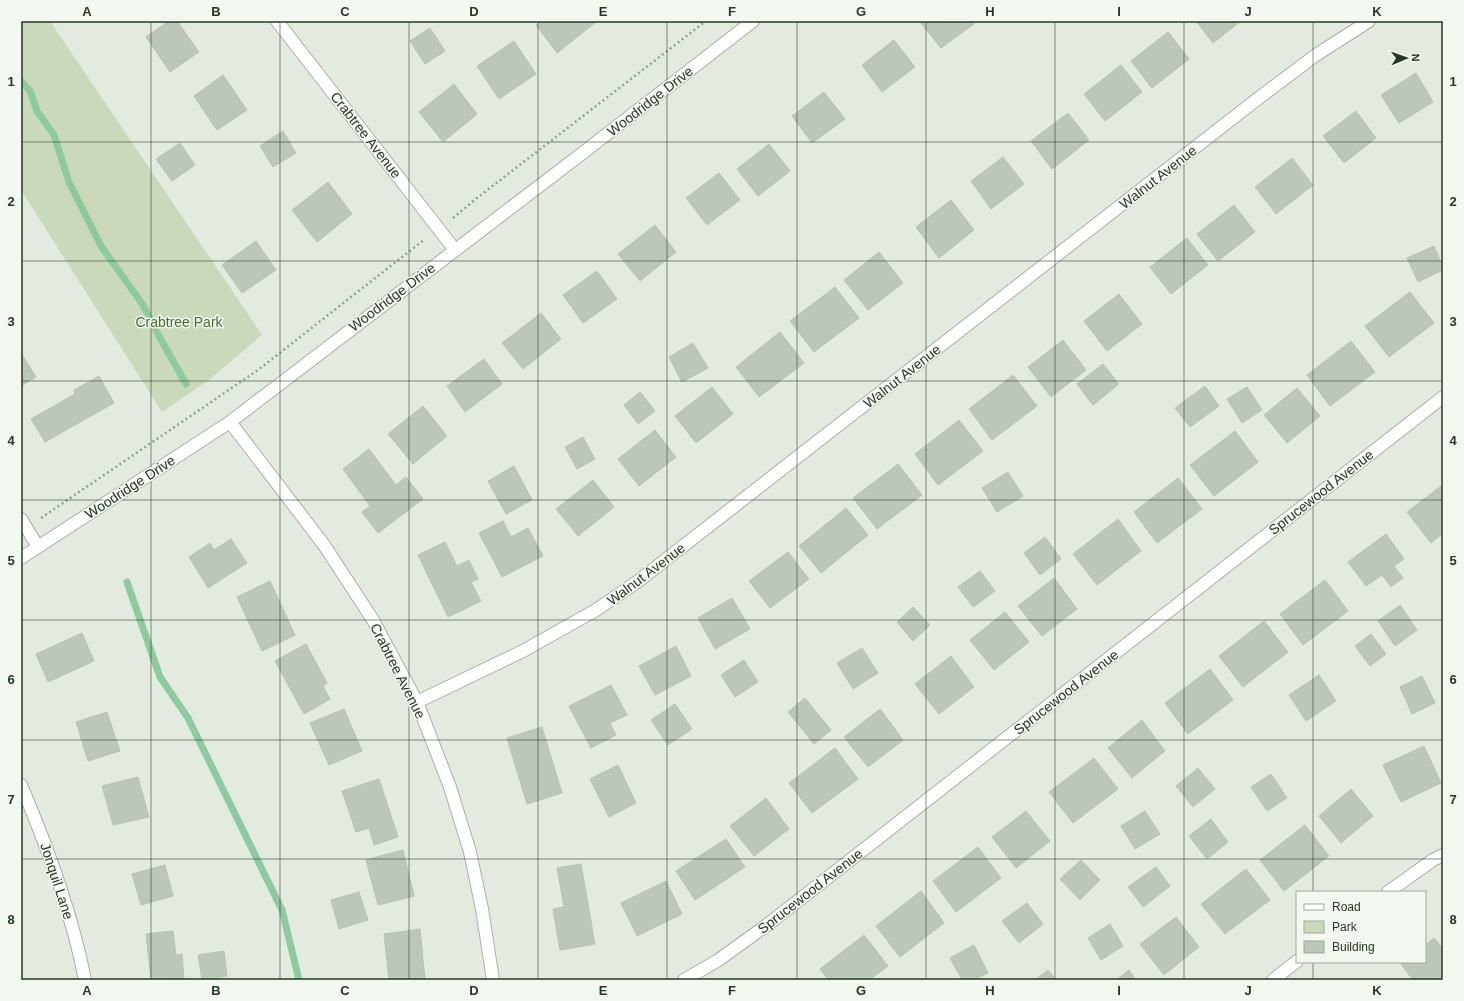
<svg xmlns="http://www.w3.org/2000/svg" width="1464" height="1001" font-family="Helvetica,sans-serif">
<rect width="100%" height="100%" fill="#e3eae0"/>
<path fill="#cbd9bb" d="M21,21h29l212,314 -53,45 -47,32 -141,-222z"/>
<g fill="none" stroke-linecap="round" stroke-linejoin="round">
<path stroke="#8dcaa2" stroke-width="7" d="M21,81l9,10 7,20 17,24 15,47 32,64 42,59 17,33 26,46
M127,582l33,95 28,41 94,192 17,70"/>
</g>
<path fill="#bcc7b9" stroke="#b7c3b3" d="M169,21h8l22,31 -29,20 -24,-35z
M541,21h54l1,1 -39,31 -21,-28z
M972,21l2,3 -33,24 -21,-26z
M1196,21h45l-28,22z
M430,28l15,23 -20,13 -15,-23z
M1168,32l21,27 -37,29 -21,-27z
M894,40l21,27 -33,25 -20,-27z
M514,41l22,33 -37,25 -22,-33z
M1121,65l21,27 -37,29 -21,-27z
M1416,73l17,29 -34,21 -18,-28z
M223,75l24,35 -30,20 -23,-34z
M454,84l23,30 -34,28 -24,-30z
M824,92l21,27 -33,24 -20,-27z
M1356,111l20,27 -32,25 -21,-27z
M1068,113l21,27 -37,29 -21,-28z
M283,131l13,22 -23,14 -13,-21z
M180,143l15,22 -23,16 -16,-22z
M769,144l21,27 -32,25 -21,-27z
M1003,157l21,27 -33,25 -20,-28z
M1292,158l21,27 -37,29 -21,-27z
M719,173l21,27 -33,25 -21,-27z
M328,182l24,32 -35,28 -25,-32z
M951,200l23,30 -35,28 -23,-31z
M1234,205l21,27 -37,29 -21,-27z
M655,225l21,27 -36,29 -22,-27z
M1187,238l21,27 -37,29 -21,-27z
M256,241l20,29 -34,23 -20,-28z
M1434,246l9,21v3l-25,12 -11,-24z
M879,252l24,31 -35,27 -24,-30z
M597,271l20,28 -34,24 -20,-28z
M835,287l24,31 -45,34 -24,-31z
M1410,292l24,31 -45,34 -24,-31z
M1119,294l23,30 -35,27 -23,-30z
M541,313l20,26 -38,30 -21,-26z
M780,332l24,31 -45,34 -23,-30z
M1063,340l23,30 -35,27 -23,-30z
M1351,341l24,31 -45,34 -23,-31z
M693,343l15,25 -26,14 -13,-25z
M21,353l15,24 -15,9z
M484,359l18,25 -37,28 -18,-26z
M1103,364l16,20 -26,21 -16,-21z
M1013,375l24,31 -45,34 -23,-31z
M99,376l15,27 -69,39 -14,-23 44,-25 -1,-4z
M1205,386l14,20 -29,21 -15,-19z
M712,387l21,27 -37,29 -21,-27z
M1247,387l15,23 -20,13 -15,-24z
M1297,388l23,28 -33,27 -23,-28z
M640,392l15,19 -17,13 -14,-19z
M423,406l24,30 -34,28 -25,-30z
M959,420l24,31 -45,34 -23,-31z
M655,430l21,27 -37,29 -21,-27z
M1235,431l23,31 -44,34 -24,-31z
M583,437l12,22 -18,10 -12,-22z
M369,449l27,36 10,-8 17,22 -45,34 -16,-21 8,-6 -27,-37z
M898,464l24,31 -45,34 -24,-31z
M514,466l18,34 -26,14 -18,-33z
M1008,472l15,24 -26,16 -15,-24z
M1178,478l24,31 -45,34 -23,-31z
M593,480l21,27 -36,29 -22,-27z
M1441,486l2,2v45l-12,10 -24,-31z
M846,508l22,27 -47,38 -22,-27z
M1118,519l23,32 -44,34 -24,-31z
M503,521l8,16 17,-9 15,28 -41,21 -23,-44z
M1386,534l18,25 -10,7 9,12 -12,9 -9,-12 -16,11 -18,-24z
M1045,537l16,22 -21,16 -16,-22z
M231,539l16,24 -39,25 -19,-31 21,-14 4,7z
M445,542l12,24 12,-6 9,19 -7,3 10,19 -33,16 -30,-62z
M788,552l21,27 -39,29 -21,-27z
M980,571l15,20 -22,16 -15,-20z
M1054,578l23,31 -35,27 -24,-30z
M1325,580l23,31 -45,34 -23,-31z
M270,581l25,54 -33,16 -25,-54z
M732,598l18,31 -35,20 -17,-31z
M1400,605l17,25 -22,16 -17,-25z
M913,607l17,18 -17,16 -16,-19z
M1005,612l24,30 -35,28 -24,-30z
M1264,621l24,31 -45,35 -24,-31z
M82,633l12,28 -46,21 -12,-28z
M1371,634l15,20 -16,12 -15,-20z
M306,644l21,39 -4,3 7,13 -26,15 -29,-53z
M676,646l15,30 -36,19 -16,-29z
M862,648l16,25 -25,16 -16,-26z
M951,656l23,31 -35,27 -24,-30z
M744,660l14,22 -23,15 -14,-22z
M1210,669l23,31 -45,34 -23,-31z
M1319,675l17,26 -30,20 -17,-26z
M1422,676l13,27 -23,11 -12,-27z
M611,685l16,30 -17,8 6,12 -25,13 -22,-42z
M805,698l26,32 -17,14 -26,-32z
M675,704l17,25 -24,16 -17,-25z
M344,709l18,42 -33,14 -19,-42z
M880,709l23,31 -35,27 -24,-30z
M107,712l13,39 -32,10 -12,-39z
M1142,720l23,31 -33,27 -24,-30z
M542,727l20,66 -35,11 -20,-66z
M1424,746l17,37 -40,19 -18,-37z
M835,748l23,31 -46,34 -23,-30z
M1094,758l24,31 -45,34 -24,-31z
M618,765l18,38 -27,14 -19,-38z
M1198,768l17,21 -22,18 -17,-21z
M1271,774l16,24 -20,13 -16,-24z
M138,777l11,40 -36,8 -11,-39z
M379,779l19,58 -24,8 -5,-17 -13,4 -14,-41z
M1351,789l22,27 -32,27 -22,-27z
M766,798l23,31 -35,27 -24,-30z
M1026,811l24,30 -34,27 -24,-31z
M1145,811l15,23 -25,15 -14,-23z
M1211,819l17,23 -21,17 -18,-23z
M1305,825l24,31 -45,35 -24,-31z
M726,839l19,28 -50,33 -19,-29z
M978,847l23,31 -45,34 -23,-31z
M403,850l11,46 -36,9 -12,-45z
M1081,860l19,20 -20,20 -20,-21z
M581,864l14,80 -35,6 -7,-41 11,-2 -7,-39z
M165,865l8,31 -32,9 -9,-31z
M1156,867l14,19 -27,21 -15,-20z
M1246,869l24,31 -45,34 -24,-30z
M666,881l16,33 -45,22 -16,-33z
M921,891l23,32 -44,34 -24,-31z
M359,892l9,28 -29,9 -8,-29z
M1027,903l16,21 -24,19 -17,-22z
M1176,917l23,30 -35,28 -24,-31z
M1110,924l13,22 -22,14 -13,-22z
M420,929l5,51h-36l-5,-46z
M173,931l3,24 6,-1 2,24 -33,2 -5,-46z
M864,935l24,31 -19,14h-41l-8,-11z
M1434,938l9,11v31h-30l-12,-16 3,-2h21v-17z
M974,945l14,28 -15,7h-11l-12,-22z
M224,951l3,25 -25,4 -4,-25z
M1048,970l8,10h-21z
M1129,970l7,10h-20z"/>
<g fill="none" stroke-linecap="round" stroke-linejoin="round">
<defs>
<path id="minor" d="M277,21l178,229
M230,422l94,123 49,75 44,82 33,85 20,65 12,57 11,71
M21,519l17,28
M21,558l209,-136 350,-267 173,-134
M417,702l106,-51 73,-41 41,-28 623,-485 56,-42 53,-34
M21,785c27,63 51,128 64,195
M1388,892l45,-32 10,-5
M684,980l33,-19 50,-36 676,-528
M1273,980l24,-19"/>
</defs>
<use href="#minor" stroke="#a6b1a3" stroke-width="14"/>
<path stroke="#88ab83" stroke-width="2.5" stroke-dasharray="2 3" stroke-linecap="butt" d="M453,218l24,-20 229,-177
M41,518l217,-148 167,-131"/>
<use href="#minor" stroke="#fff" stroke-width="12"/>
</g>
<path fill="none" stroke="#243922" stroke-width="1" stroke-opacity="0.55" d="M151,21v959M280,21v959M409,21v959M538,21v959M667,21v959M797,21v959M926,21v959M1055,21v959M1184,21v959M1313,21v871M21,142h1422M21,261h1422M21,381h1422M21,500h1422M21,620h1422M21,740h1422M21,859h1422M1313,962v18"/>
<g text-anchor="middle" stroke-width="3" stroke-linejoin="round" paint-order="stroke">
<g font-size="14" fill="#243922" stroke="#f2f7f0">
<text transform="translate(650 101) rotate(-38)" y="5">Woodridge Drive</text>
<text transform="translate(366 135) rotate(52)" y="5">Crabtree Avenue</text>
<text transform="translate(1158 177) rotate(-38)" y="5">Walnut Avenue</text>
<text transform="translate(392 297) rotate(-37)" y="5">Woodridge Drive</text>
<text transform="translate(902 376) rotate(-38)" y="5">Walnut Avenue</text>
<text transform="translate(130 487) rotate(-33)" y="5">Woodridge Drive</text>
<text transform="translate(1321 492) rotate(-38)" y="5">Sprucewood Avenue</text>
<text transform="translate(646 574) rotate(-37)" y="5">Walnut Avenue</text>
<text transform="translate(398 671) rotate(63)" y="5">Crabtree Avenue</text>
<text transform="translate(1066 692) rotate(-38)" y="5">Sprucewood Avenue</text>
<text transform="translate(57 881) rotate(72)" y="5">Jonquil Lane</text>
<text transform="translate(810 891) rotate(-38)" y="5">Sprucewood Avenue</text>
</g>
<g font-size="14" fill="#496c30" stroke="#f2f7f0">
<text x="179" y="327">Crabtree Park</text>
</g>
</g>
<rect width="1464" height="1001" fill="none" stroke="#f2f7f0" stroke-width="44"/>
<rect x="1296" y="891" width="130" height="72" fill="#f2f7f0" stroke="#a0ab9e"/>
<rect x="1304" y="904" width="20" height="6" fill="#ffffff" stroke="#a0ab9e"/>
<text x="1332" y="911" font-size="12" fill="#243922">Road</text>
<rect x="1304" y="921" width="20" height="12" fill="#cbd9bb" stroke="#a0ab9e"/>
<text x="1332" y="931" font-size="12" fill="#243922">Park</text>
<rect x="1304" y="941" width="20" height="12" fill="#bcc7b9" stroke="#a0ab9e"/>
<text x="1332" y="951" font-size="12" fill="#243922">Building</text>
<g transform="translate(1406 58) rotate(88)" stroke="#f2f7f0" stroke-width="3" paint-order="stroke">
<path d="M0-3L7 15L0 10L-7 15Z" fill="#243922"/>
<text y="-6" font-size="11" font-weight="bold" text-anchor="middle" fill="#243922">N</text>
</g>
<rect x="22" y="22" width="1420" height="957" fill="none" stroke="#243922" stroke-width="1.5"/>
<g font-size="13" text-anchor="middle" font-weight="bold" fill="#243922">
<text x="87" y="16">A</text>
<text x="216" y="16">B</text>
<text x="345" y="16">C</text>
<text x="474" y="16">D</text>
<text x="603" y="16">E</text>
<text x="732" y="16">F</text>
<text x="861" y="16">G</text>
<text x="990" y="16">H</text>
<text x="1119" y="16">I</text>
<text x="1248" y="16">J</text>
<text x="1377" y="16">K</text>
<text x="11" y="86">1</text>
<text x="1453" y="86">1</text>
<text x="11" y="206">2</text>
<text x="1453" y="206">2</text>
<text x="11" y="326">3</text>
<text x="1453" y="326">3</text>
<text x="11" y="445">4</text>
<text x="1453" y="445">4</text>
<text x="11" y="565">5</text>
<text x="1453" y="565">5</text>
<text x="11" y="684">6</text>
<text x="1453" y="684">6</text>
<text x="11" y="804">7</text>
<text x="1453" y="804">7</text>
<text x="11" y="924">8</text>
<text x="1453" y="924">8</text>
<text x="87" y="995">A</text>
<text x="216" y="995">B</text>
<text x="345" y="995">C</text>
<text x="474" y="995">D</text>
<text x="603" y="995">E</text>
<text x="732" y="995">F</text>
<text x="861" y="995">G</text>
<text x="990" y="995">H</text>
<text x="1119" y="995">I</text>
<text x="1248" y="995">J</text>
<text x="1377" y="995">K</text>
</g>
</svg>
